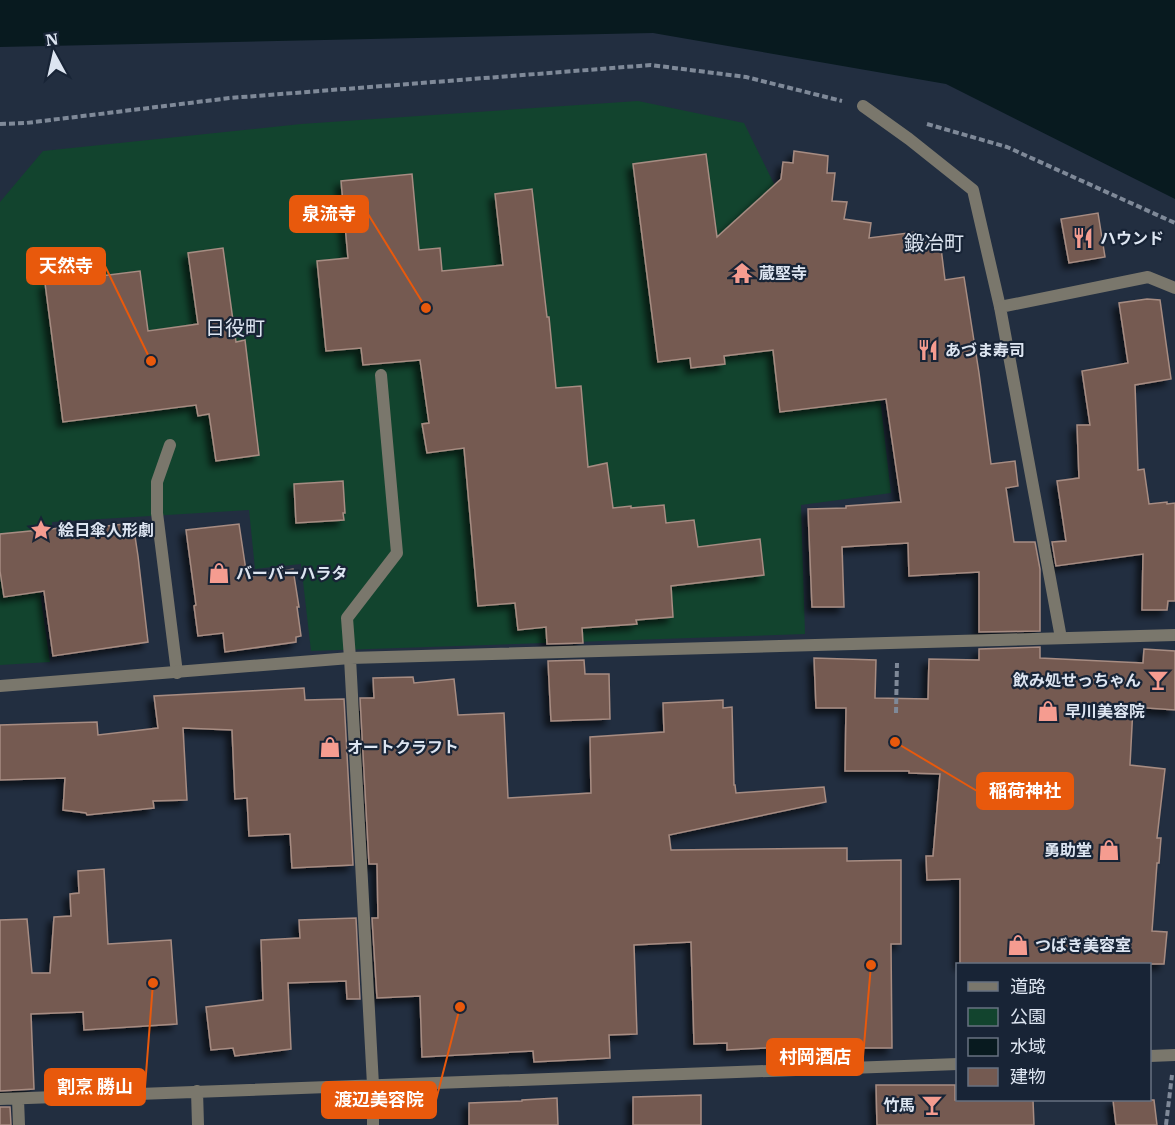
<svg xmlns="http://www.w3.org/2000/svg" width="1175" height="1125" font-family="'IBM Plex Serif','Noto Sans JP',serif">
<defs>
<filter id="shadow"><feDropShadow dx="-5.5" dy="5.5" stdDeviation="3" flood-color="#0009"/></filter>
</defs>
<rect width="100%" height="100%" fill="#222e40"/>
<path fill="#12442e" d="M638,101l106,22 42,85 85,111 20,174 -90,12 4,129 -494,17 -10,-87 -46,5 -6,-59 -197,12v60l-13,3 11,77 -50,3v-463l43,-51 258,-27z"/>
<path fill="#081a1f" d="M0,0h1175v199l-229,-115 -293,-51 -653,14z"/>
<path fill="#745a51" stroke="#a78c82" stroke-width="1.5" filter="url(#shadow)" d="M794,151l34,5 -1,17h8l-3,28 15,1 -3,17 27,4 -2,15 47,-6 1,12 23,-4 5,40 19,-3 15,96 12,91 24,-3 3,25 -12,2 8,54h21l5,27v62l-61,1v-60l-70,4 -1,-33 -66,4 2,60h-32l-4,-98 38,-1v-2l55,-4 -15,-103 -106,13 -7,-62 -49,6 1,8 -34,4 -1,-10 -32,4 -25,-198 73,-10 11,83 64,-58 2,-17 10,1z
M412,174l7,76 21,-2 2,23 61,-6 -8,-71 37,-5 15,128h2l7,71 25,-2 7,81 19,-4 6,45 18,-2v2l33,-3 2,18 28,-3 4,27 62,-8 4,36 -93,11 2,31 -37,3 1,4 -55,4 1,15 -36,1 -1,-17 -28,3 -3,-27 -37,3 -14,-158 -37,5 -5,-29 7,-1 -9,-63 -57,5 -2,-17 -35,3 -9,-90 31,-3 -7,-77z
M1098,213l7,44 -36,6 -8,-44z
M223,248l13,94 9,-2 14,115 -43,6 -7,-47 -11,2 -2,-11 -133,17 -18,-139 95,-12 8,60 50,-7 -10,-71z
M1147,299l13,1 11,79 -36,6 3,85 6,-1 5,35 18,-2v2l8,-1v98h-7l-1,9h-25l1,-56 -87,12 -4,-24 14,-1 -9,-60 22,-3 -2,-53h13l-8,-54 46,-8 -9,-60z
M343,481l2,32h-2l1,7 -48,3 -2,-39z
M133,523l5,33 10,86 -95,14 -9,-65 -40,6 -4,-26v-37l81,-8 1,3 16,-2z
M239,524l8,53 46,-8 6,38h-2l4,29 -5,1v5l-71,10 -2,-19 -25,3 -4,-30 2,-1 -10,-75z
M1040,647v11l103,5 1,-14 31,2v59l-42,-3 -3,58 35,4 -8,69h4l-2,25h-2l-5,68 15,1 -3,32h-204v-85l-33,1 -1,-24h7l7,-82 -31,-1v-2h-64l1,-63h-30l-2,-50 62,2 -1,38 53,1 1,-40 50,1v-11z
M584,660l1,14h24l1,45 -59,2 -3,-60z
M413,677l1,6 40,-4 4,36 46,-2 4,85 83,-5 -1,-56 74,-5 -1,-29 60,-3v8l9,-1 2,78h1l1,8 88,-6 2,15 -157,33 2,15 176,-2v13l54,-1v84h-10l1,104h-89v-2l-76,4v-7l-33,1 -3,-102 -57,3 3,89 -28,1 1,23 -76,4 -1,-11 -111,6 -2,-61 -43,2 -5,-80h6l-1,-54h-8l-9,-166h14l-1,-20z
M304,688l1,12 39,-1 9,166 -61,3 -2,-34 -41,2 -2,-38 -12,1 -3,-69 -49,-2 4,72 -34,1 1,7 -67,7 -1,-2 -23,-3 2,-32 -65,2v-55l97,-3 1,13 60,-7 -4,-32z
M104,869l4,75 63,-4 6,84 -93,6 -1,-18 -52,2 3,75 -34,2v-171l27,-1 5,54h18l4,-56 17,-1 -1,-22 9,-1 -1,-22z
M356,918l4,81h-13l-1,-18 -58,2 3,66 -56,7 -2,-8 -22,2 -5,-43 57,-7 -2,-60 39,-2 -1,-18z
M876,1085h79v15h78l1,25h-157z
M701,1095v30h-68v-28z
M557,1098l1,27h-89v-22l53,-2v-1z
M1113,1100h41l3,25h-41z
M0,1107h10l1,18h-11z"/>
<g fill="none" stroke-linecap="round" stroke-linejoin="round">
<path stroke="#7f8998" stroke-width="4" stroke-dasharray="6 3" stroke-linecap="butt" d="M0,124l26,-1 204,-25 421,-33 95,12 96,24
M927,124l80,23 168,76
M896,713l1,-50
M1166,1125l6,-50"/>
<path stroke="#7a776c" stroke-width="12" d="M863,106l46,33 64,51 27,117
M170,445l-13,37v31l20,160
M350,658l-3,-40 50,-65 -16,-178
M373,1085v40"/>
<path stroke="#7a776c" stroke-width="12" d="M1061,638l-61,-331 148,-30 27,11
M350,658l23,427
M0,686l350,-28 825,-23
M1150,1056l25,-1
M197,1091l1,34
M0,1099l958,-35
M18,1099l1,26"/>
</g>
<defs>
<symbol id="restaurant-bare" viewBox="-9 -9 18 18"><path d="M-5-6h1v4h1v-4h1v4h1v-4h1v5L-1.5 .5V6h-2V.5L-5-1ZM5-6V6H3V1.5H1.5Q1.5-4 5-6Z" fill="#f59c90" stroke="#182436" stroke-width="2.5" paint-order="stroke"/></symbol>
<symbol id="temple-bare" viewBox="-9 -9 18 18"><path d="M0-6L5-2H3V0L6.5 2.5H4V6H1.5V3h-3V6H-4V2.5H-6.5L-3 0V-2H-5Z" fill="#f59c90" stroke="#182436" stroke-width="2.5" paint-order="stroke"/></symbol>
<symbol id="sight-bare" viewBox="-9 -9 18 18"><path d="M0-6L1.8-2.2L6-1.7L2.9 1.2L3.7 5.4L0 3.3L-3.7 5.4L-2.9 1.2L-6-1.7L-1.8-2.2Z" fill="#f59c90" stroke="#182436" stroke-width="2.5" paint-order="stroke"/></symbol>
<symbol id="shop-bare" viewBox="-9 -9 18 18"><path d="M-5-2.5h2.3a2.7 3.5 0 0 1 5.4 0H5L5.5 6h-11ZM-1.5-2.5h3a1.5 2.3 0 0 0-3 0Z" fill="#f59c90" stroke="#182436" stroke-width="2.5" paint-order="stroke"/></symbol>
<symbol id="bar-bare" viewBox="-9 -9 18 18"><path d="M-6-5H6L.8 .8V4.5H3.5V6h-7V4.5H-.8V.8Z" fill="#f59c90" stroke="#182436" stroke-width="2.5" paint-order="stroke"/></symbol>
</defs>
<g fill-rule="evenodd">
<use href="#restaurant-bare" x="1068" y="223" width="30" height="30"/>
<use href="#temple-bare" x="727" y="258" width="30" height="30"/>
<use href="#restaurant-bare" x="913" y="335" width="30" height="30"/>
<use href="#sight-bare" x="26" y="515" width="30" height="30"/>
<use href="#shop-bare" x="204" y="558" width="30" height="30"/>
<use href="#bar-bare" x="1143" y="665" width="30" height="30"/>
<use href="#shop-bare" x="1033" y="696" width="30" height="30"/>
<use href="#shop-bare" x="315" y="732" width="30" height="30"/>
<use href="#shop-bare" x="1094" y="835" width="30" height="30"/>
<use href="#shop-bare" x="1003" y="930" width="30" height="30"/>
<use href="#bar-bare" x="917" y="1090" width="30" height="30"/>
</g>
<g text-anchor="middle" stroke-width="4.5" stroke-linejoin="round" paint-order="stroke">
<g font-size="16" font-weight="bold" fill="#dde5f1" stroke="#182436" text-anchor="start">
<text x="1100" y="244">ハウンド</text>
<text x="759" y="279">蔵堅寺</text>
<text x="945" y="356">あづま寿司</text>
<text x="58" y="536">絵日傘人形劇</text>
<text x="236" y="579">バーバーハラタ</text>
<text x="1141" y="686" text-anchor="end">飲み処せっちゃん</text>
<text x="1065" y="717">早川美容院</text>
<text x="347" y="753">オートクラフト</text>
<text x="1092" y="856" text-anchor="end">勇助堂</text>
<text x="1035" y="951">つばき美容室</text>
<text x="915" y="1111" text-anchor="end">竹馬</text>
</g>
<g font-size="20" fill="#dde5f1" stroke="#182436">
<text x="934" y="250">鍛冶町</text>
<text x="235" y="335">日役町</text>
</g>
</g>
<path fill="none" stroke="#e8590c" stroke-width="2" d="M426 308L368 214M151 361L105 266M895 742L977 791M871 965L863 1057M153 983L145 1087M460 1007L436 1100"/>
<g fill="#e8590c" stroke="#182436" stroke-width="2">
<circle cx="426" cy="308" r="6"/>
<circle cx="151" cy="361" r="6"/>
<circle cx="895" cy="742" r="6"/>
<circle cx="871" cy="965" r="6"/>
<circle cx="153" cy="983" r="6"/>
<circle cx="460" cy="1007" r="6"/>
</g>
<g fill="#e8590c" stroke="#e8590c" stroke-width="2">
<rect x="290" y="196" width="78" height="36" rx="6"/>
<rect x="27" y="248" width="78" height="36" rx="6"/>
<rect x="977" y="773" width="96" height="36" rx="6"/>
<rect x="767" y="1039" width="96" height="36" rx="6"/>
<rect x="45" y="1069" width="100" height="36" rx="6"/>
<rect x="322" y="1082" width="114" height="36" rx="6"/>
</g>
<g font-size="18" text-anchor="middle" font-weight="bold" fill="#fff">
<text x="329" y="220">泉流寺</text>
<text x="66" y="272">天然寺</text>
<text x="1025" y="797">稲荷神社</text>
<text x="815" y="1063">村岡酒店</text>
<text x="95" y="1093">割烹 勝山</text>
<text x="379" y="1106">渡辺美容院</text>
</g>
<rect x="956" y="963" width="195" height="138" fill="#182436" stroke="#677181" stroke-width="1.5"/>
<rect x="968" y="982" width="30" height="9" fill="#7a776c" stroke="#677181" stroke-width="1.5"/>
<text x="1010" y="993" font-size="18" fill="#dde5f1">道路</text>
<rect x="968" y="1008" width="30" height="18" fill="#12442e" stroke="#677181" stroke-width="1.5"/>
<text x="1010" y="1023" font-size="18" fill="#dde5f1">公園</text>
<rect x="968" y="1038" width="30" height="18" fill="#081a1f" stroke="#677181" stroke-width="1.5"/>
<text x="1010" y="1053" font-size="18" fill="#dde5f1">水域</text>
<rect x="968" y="1068" width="30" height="18" fill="#745a51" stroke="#677181" stroke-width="1.5"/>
<text x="1010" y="1083" font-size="18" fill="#dde5f1">建物</text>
<g transform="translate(54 54) rotate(352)" stroke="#182436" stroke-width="4.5" paint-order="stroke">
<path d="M0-4.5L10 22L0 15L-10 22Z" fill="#dde5f1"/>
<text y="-9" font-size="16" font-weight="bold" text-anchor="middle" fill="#dde5f1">N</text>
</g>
</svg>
